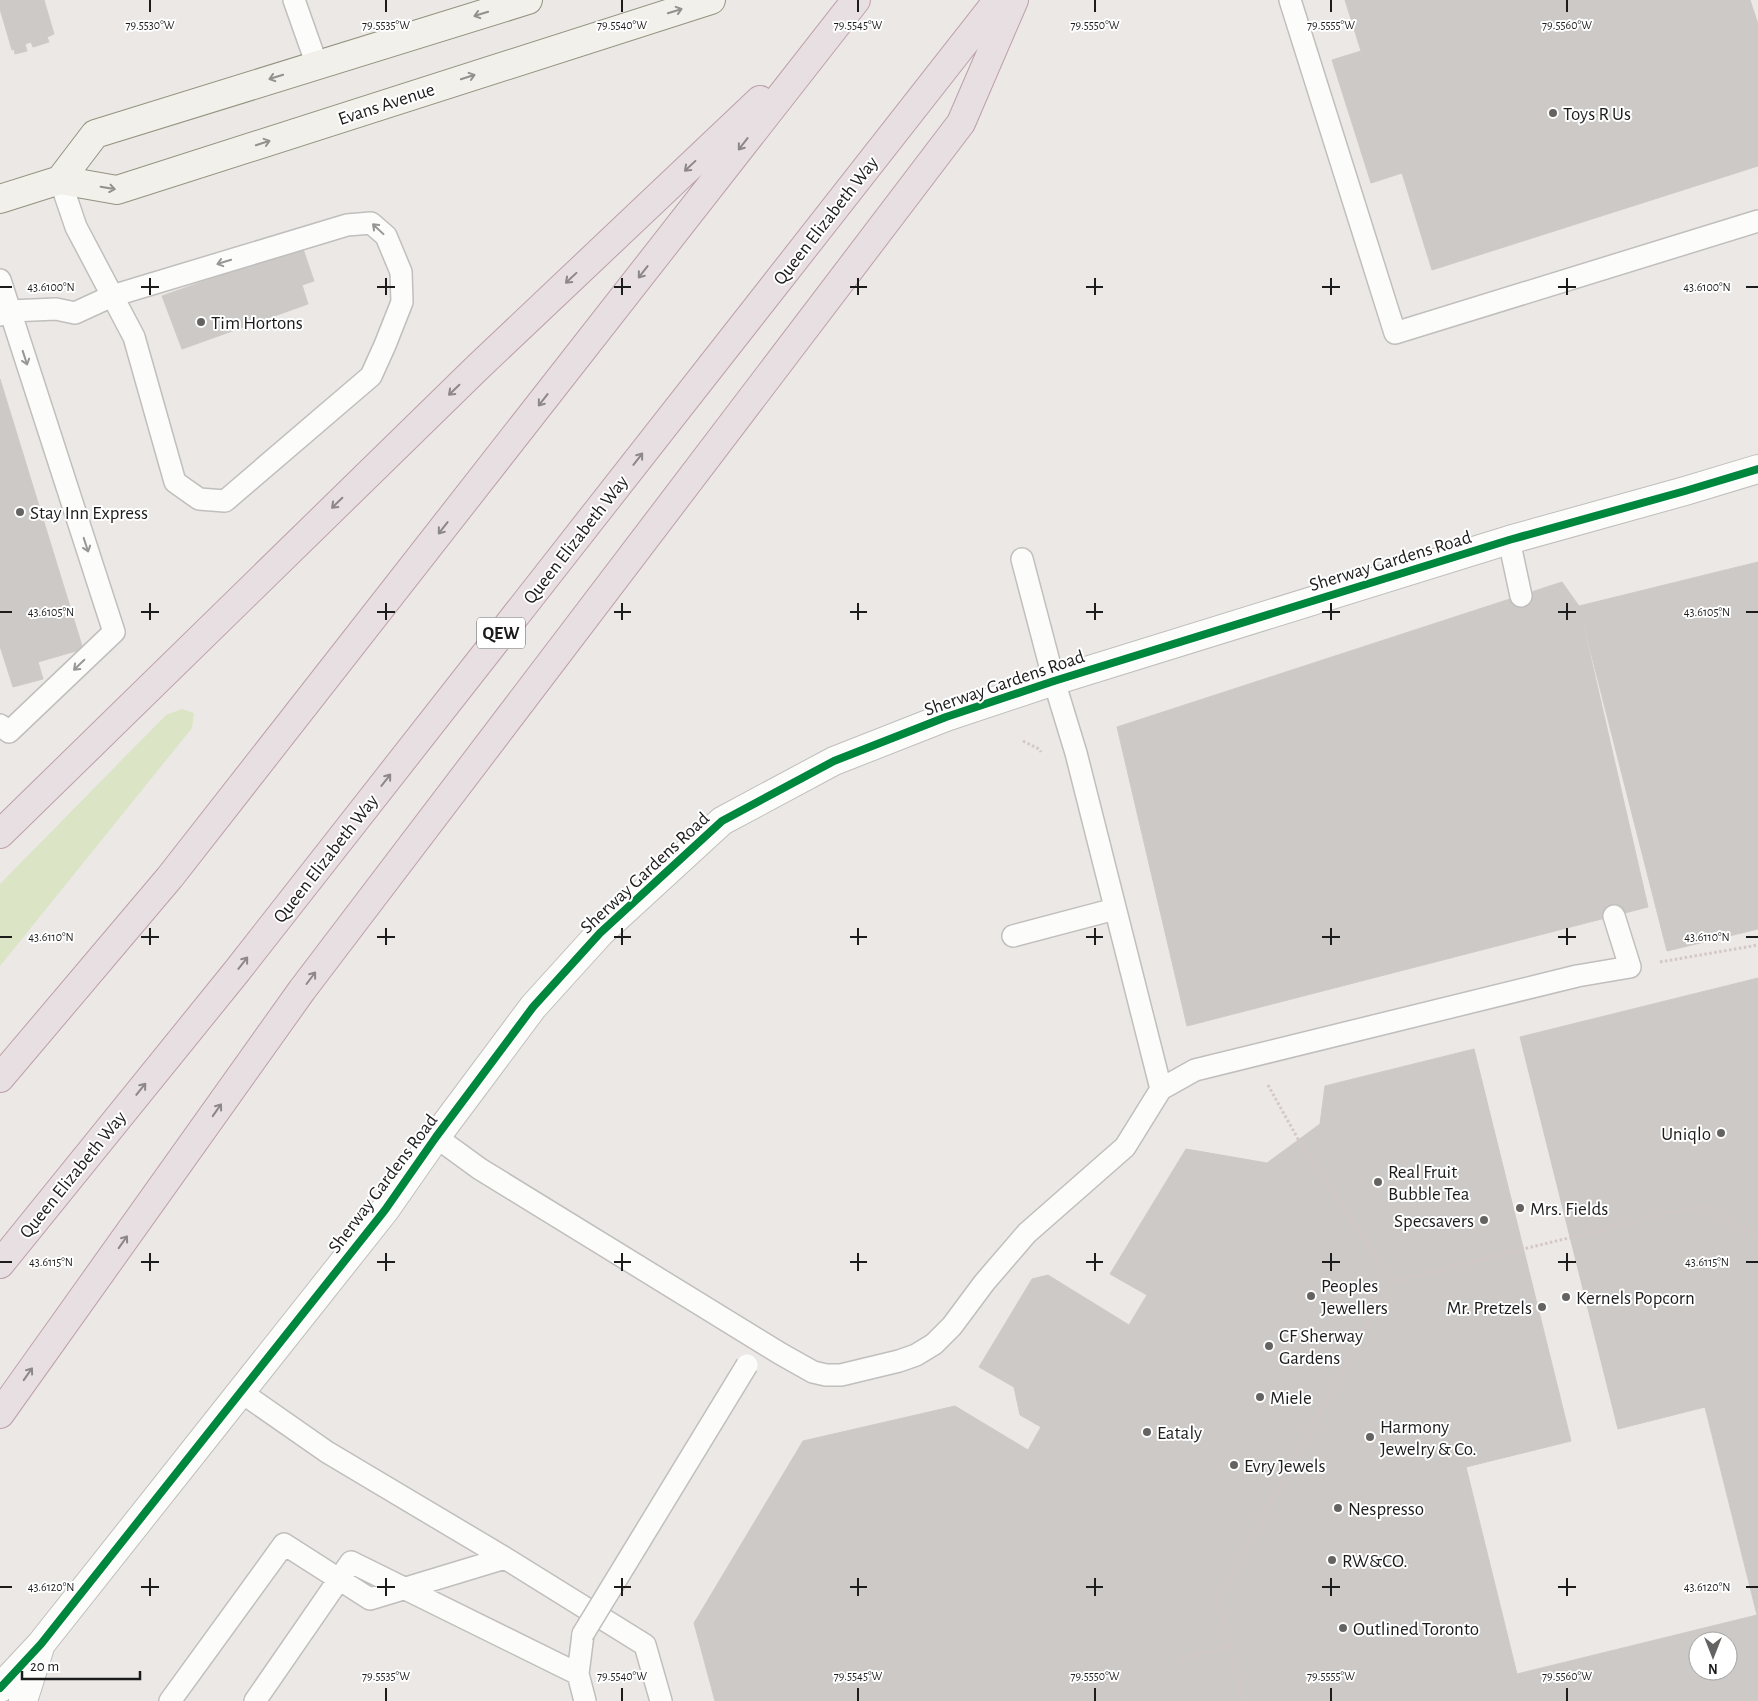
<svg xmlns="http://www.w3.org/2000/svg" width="1758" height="1701" font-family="'Alegreya Sans',sans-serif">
<rect width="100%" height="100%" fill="#ebe8e5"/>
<path fill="#dbe5c6" d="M182,709l12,4 -2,15 -192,238v-82l166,-169z"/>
<path fill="#ccc9c6" stroke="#cecac7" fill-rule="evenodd" d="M0,0h44l10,34 -7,3 2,5 -16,5 -2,-5 -6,2 2,7 -12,3 -1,-5 -2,1 -12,-41z
M1345,0h405l8,24v142l-326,104 -30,-97 -31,10 -39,-123 29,-9z
M302,246l12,35 -12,4 6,19 -126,45 -20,-53z
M0,379l83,270 -45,13 5,17 -30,8 -13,-41z
M1758,562v367l-91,22 -88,-345z
M1562,582l17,24 69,301 -461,119 -70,-299z
M1758,978v723h-1043l-21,-78 109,-182 152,-35 73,44 13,-23 -21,-12 -6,-28 -35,-20 53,-88 16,-4 81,50 18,-30 -37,-21 76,-125 81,14 53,-39 5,-38 149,-37 97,392 -105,26 51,207 240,-59 -52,-208 -87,22 -98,-392zM1698,1641h30v30h-30z"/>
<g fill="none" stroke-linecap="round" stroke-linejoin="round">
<defs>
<path id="service" d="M294,0l23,65
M1290,0l105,333 363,-112
M0,280l114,352 -105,100 -9,-7
M0,315l10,-4 46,-2 19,4 37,-17 235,-71 24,-2 15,13 15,36 1,30 -17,43 -14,31 -146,125 -26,-2 -24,-17 -41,-145 -58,-110 -16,-47
M1509,540l12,56
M1022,559l32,122 22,72 85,336
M1013,936l102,-27
M436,1137l44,32 301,185 32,18 13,3h15l58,-14 17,-6 18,-11 18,-18 32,-43 43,-50 98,-86 36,-58 34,-19 382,-94 53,-9 -16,-51
M241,1392l86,60 178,106 140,87 16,56
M578,1674l5,-40
M170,1701l114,-157 86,55 135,-41
M255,1701l96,-139 227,112 7,27"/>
<path id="tertiary" d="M0,1688l41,-44 344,-434 51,-73 97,-130 67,-74 122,-112 112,-60 112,-44 108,-36 455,-141 176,-49 73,-22
M23,1701l16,-51"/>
<path id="secondary" d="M60,180l35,-46 433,-134
M0,199l60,-19 57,10 594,-190"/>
<path id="motorway" d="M0,834l478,-467 282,-267
M0,1078l170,-201 686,-877
M0,1264l237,-293 761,-971
M0,1414l302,-424 659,-867 53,-123"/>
</defs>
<use href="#service" stroke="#c0bfbd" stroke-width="24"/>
<use href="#tertiary" stroke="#c0bfbd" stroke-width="30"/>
<use href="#secondary" stroke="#93927f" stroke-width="30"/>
<use href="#motorway" stroke="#bd9fab" stroke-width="30"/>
<path stroke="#d4c7c7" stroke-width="3" stroke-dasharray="2.5 2.5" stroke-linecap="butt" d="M1023,741l16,8 2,3
M1660,962l98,-17
M1268,1085l30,54 94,142
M1177,1660l52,-14
M1243,1701l-25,-101 174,-319 312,-76 54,32"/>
<use href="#service" stroke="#fcfcfb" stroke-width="21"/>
<use href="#tertiary" stroke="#fcfcfb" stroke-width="28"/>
<use href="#secondary" stroke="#f2f0ea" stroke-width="28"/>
<use href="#motorway" stroke="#e8dfe2" stroke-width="28"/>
<defs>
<path id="service-bridge" d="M583,1634l164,-269"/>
</defs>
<use href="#service-bridge" stroke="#c0bfbd" stroke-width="24" stroke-linecap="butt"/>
<use href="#service-bridge" stroke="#fcfcfb" stroke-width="21"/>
<defs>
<path id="cycleway" d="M0,1688l41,-44 344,-434 51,-73 97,-130 67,-74 122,-112 112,-60 112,-44 108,-36 455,-141 176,-49 73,-22"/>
</defs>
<use href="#cycleway" stroke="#fff" stroke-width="11"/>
<use href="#cycleway" stroke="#00873e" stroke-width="8"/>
</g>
<defs><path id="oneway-shaft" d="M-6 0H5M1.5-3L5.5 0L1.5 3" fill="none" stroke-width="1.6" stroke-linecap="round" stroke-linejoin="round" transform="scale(1.25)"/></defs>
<g stroke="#92918d">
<use href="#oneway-shaft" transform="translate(675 11) rotate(-17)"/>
<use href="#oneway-shaft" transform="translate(481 14) rotate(163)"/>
<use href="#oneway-shaft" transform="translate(276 77) rotate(163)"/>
<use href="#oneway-shaft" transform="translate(468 77) rotate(-18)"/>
<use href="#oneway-shaft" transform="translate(263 143) rotate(-18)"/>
<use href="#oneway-shaft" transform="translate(108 188) rotate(10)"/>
</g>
<g stroke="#8c8789">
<use href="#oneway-shaft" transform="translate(743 144) rotate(128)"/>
<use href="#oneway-shaft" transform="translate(690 166) rotate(137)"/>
<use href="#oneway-shaft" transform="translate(643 272) rotate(128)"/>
<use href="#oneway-shaft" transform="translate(571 278) rotate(137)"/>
<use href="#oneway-shaft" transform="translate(454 390) rotate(136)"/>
<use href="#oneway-shaft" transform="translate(543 400) rotate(128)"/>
<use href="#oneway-shaft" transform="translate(638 459) rotate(-52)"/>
<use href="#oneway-shaft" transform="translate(337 503) rotate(136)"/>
<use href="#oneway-shaft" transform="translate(443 528) rotate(128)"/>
<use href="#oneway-shaft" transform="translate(386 780) rotate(-52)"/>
<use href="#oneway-shaft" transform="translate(243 963) rotate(-52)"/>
<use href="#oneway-shaft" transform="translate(311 978) rotate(-53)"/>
<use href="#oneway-shaft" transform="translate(141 1089) rotate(-51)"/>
<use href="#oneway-shaft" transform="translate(217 1110) rotate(-55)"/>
<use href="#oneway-shaft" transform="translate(123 1242) rotate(-55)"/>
<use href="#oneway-shaft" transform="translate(28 1374) rotate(-55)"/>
</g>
<g stroke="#979797">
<use href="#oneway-shaft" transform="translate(378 229) rotate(-137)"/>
<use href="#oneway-shaft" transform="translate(224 262) rotate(163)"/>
<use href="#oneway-shaft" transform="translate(25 358) rotate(72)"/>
<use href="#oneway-shaft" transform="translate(86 545) rotate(72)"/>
<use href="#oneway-shaft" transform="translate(79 665) rotate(136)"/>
</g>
<path fill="none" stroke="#1c1c1c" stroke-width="2" d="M150,0v12M386,0v12M622,0v12M858,0v12M1095,0v12M1331,0v12M1567,0v12M150,278v17M386,278v17M622,278v17M858,278v17M1095,278v17M1331,278v17M1567,278v17M0,287h12M141,287h18M377,287h18M614,287h17M850,287h17M1086,287h17M1322,287h18M1558,287h18M1746,287h12M150,603v17M386,603v17M622,603v17M858,603v17M1095,603v17M1331,603v17M1567,603v17M0,612h12M141,612h18M377,612h18M614,612h17M850,612h17M1086,612h17M1322,612h18M1558,612h18M1746,612h12M150,928v17M386,928v17M622,928v17M858,928v17M1095,928v17M1331,928v17M1567,928v17M0,937h12M141,937h18M377,937h18M614,937h17M850,937h17M1086,937h17M1322,937h18M1558,937h18M1746,937h12M150,1253v18M386,1253v18M622,1253v18M858,1253v18M1095,1253v18M1331,1253v18M1567,1253v18M0,1262h12M141,1262h18M377,1262h18M614,1262h17M850,1262h17M1086,1262h17M1322,1262h18M1558,1262h18M1746,1262h12M150,1578v18M386,1578v18M622,1578v18M858,1578v18M1095,1578v18M1331,1578v18M1567,1578v18M0,1587h12M141,1587h18M377,1587h18M614,1587h17M850,1587h17M1086,1587h17M1322,1587h18M1558,1587h18M1746,1587h12M386,1688v13M622,1688v13M858,1688v13M1095,1688v13M1331,1688v13M1567,1688v13"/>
<g fill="#646362" stroke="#fff" stroke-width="2">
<circle cx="1553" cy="113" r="5"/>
<circle cx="201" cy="322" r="5"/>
<circle cx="20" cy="512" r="5"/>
<circle cx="1721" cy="1133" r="5"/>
<circle cx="1378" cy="1182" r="5"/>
<circle cx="1520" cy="1208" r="5"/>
<circle cx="1484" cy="1220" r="5"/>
<circle cx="1311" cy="1296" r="5"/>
<circle cx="1566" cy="1297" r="5"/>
<circle cx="1542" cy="1307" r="5"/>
<circle cx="1269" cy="1346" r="5"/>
<circle cx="1260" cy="1397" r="5"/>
<circle cx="1147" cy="1432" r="5"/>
<circle cx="1370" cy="1437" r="5"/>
<circle cx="1234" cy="1465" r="5"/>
<circle cx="1338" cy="1508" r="5"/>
<circle cx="1332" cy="1560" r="5"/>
<circle cx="1343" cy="1628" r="5"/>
</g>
<g text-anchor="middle" stroke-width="4" stroke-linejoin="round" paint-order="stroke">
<rect fill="#fff" stroke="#606060" stroke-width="1" x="477" y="617.5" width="48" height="31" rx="4"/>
<g font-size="18" font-weight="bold" fill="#1c1c1c">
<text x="501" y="639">QEW</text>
</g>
<g font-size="19" fill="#1c1c1c" stroke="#fff">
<text transform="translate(386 103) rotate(-18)" y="7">Evans Avenue</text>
<text transform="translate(825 220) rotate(-52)" y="7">Queen Elizabeth Way</text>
<text transform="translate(575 539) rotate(-52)" y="7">Queen Elizabeth Way</text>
<text transform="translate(1390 560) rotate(-17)" y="7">Sherway Gardens Road</text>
<text transform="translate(1004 682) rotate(-19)" y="7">Sherway Gardens Road</text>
<text transform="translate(325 858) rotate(-52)" y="7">Queen Elizabeth Way</text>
<text transform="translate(644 872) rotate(-43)" y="7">Sherway Gardens Road</text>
<text transform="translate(72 1174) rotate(-51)" y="7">Queen Elizabeth Way</text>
<text transform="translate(382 1183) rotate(-53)" y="7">Sherway Gardens Road</text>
</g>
<g font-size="19" fill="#1c1c1c" stroke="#fff" text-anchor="start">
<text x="1563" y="120">Toys R Us</text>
<text x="211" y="329">Tim Hortons</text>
<text x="30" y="519">Stay Inn Express</text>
<text x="1711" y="1140" text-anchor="end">Uniqlo</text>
<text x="1388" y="1178">Real Fruit<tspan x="1388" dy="22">Bubble Tea</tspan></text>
<text x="1530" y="1215">Mrs. Fields</text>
<text x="1474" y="1227" text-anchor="end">Specsavers</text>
<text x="1321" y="1292">Peoples<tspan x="1321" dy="22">Jewellers</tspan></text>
<text x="1576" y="1304">Kernels Popcorn</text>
<text x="1532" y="1314" text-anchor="end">Mr. Pretzels</text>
<text x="1279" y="1342">CF Sherway<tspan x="1279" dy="22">Gardens</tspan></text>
<text x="1270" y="1404">Miele</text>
<text x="1380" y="1433">Harmony<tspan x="1380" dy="22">Jewelry &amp; Co.</tspan></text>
<text x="1157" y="1439">Eataly</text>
<text x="1244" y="1472">Evry Jewels</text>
<text x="1348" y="1515">Nespresso</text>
<text x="1342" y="1567">RW&amp;CO.</text>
<text x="1353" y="1635">Outlined Toronto</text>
</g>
</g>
<g font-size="12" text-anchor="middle" fill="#1c1c1c" stroke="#fff" stroke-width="4" stroke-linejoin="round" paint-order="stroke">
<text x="150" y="29">79.5530°W</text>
<text x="386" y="29">79.5535°W</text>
<text x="622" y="29">79.5540°W</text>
<text x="858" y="29">79.5545°W</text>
<text x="1095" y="29">79.5550°W</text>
<text x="1331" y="29">79.5555°W</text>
<text x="1567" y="29">79.5560°W</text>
<text x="1707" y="291">43.6100°N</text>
<text x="51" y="291">43.6100°N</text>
<text x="1707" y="616">43.6105°N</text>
<text x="51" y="616">43.6105°N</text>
<text x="1707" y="941">43.6110°N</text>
<text x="51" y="941">43.6110°N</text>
<text x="1707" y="1266">43.6115°N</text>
<text x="51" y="1266">43.6115°N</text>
<text x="1707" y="1591">43.6120°N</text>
<text x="51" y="1591">43.6120°N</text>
<text x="386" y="1680">79.5535°W</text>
<text x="622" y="1680">79.5540°W</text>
<text x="858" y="1680">79.5545°W</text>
<text x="1095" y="1680">79.5550°W</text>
<text x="1331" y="1680">79.5555°W</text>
<text x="1567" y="1680">79.5560°W</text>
</g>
<g transform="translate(1713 1656) rotate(180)"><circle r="24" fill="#ffffff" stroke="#a4a4a4"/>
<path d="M0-4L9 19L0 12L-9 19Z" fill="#646362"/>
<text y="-8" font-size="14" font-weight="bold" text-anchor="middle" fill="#1c1c1c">N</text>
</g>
<path d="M22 1671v8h118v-8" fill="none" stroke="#1c1c1c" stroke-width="2.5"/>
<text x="30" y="1671" font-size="15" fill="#1c1c1c" stroke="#ffffff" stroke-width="4" paint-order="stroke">20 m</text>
</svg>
